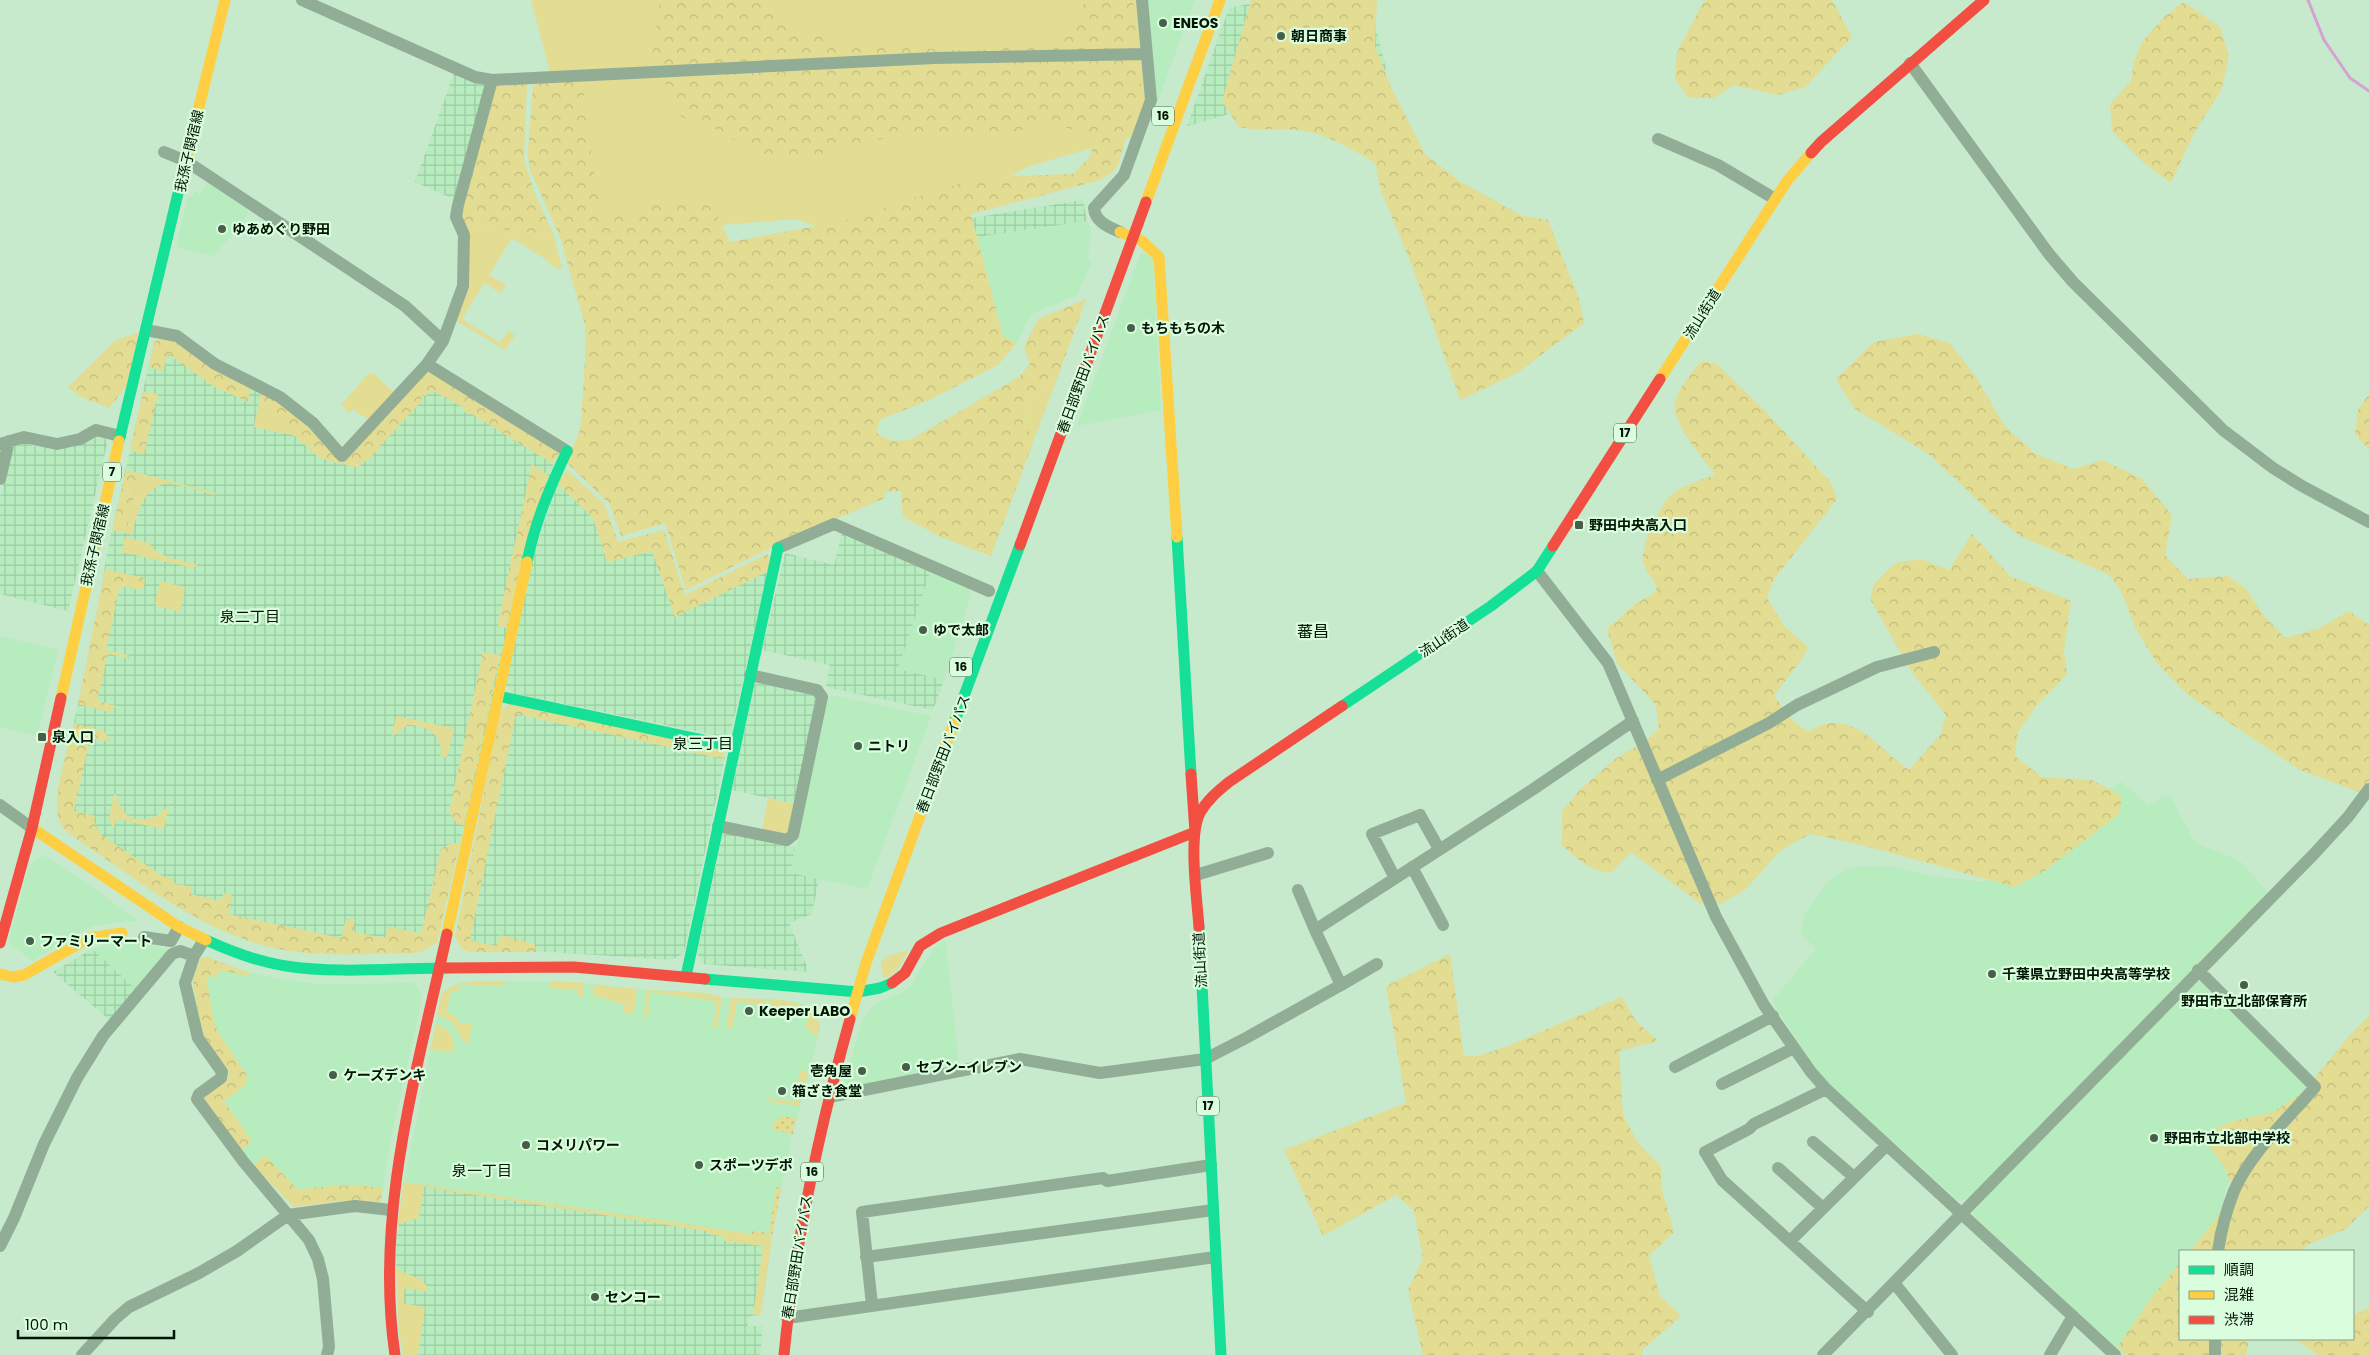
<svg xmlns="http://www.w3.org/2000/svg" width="2369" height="1355" font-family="Poppins,'Noto Sans JP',sans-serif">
<defs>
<pattern id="industrial-grid" width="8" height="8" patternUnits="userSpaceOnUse" patternTransform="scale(1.25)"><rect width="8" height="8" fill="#b7ecbf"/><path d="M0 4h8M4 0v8" fill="none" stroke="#9ccaa2"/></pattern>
<pattern id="forest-crowns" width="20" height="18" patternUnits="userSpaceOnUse" patternTransform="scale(1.25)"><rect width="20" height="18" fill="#e3dc93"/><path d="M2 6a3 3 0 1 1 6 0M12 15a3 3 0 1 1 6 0" fill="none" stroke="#c1bc7d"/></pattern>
<pattern id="garden-dots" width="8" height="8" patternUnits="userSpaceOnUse" patternTransform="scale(1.25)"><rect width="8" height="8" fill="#e3dc93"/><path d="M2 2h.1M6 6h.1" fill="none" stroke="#c1bc7d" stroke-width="1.8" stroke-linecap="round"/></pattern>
</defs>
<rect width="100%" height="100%" fill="#c7e9cc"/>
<path fill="#b7ecbf" d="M1148,0h47l-38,103 -7,-67z
M208,183l39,26 1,5 -34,42 -38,-9 12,-50 5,-1 1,-6 5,4z
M1087,221l4,9 -3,26 3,7 -14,32 -44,18 -6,8 -10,22 -14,-7 -26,-99z
M1141,252l12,7 8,151 -84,16z
M930,572l39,16 2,5 -27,87 -46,-11z
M0,636l58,14 -21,86 -37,-9z
M831,695l100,21 -64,173 -76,-16 36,-175z
M2122,782l26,23 16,-9 5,1 4,4 20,38 10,7 37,15 26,29v4l-299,305 -8,2 -138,-124 -47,-73v-6l42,-49 -16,-16 5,-19 22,-31 11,-9 14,-7 37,-1 38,9 56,7 32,-15 51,-55z
M45,856l54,36 40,30 -12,-1 -35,5 -28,15 -31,20 -25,-18 21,-76 7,-8z
M945,940l15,130 -119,21 22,-73 13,-15 26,-10 9,-7 21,-36z
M116,942l21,1 36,7 -35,41 -46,-42z
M207,957l32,13 35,8 43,6 97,-1 5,7 3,9 -31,139 -10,62 -55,2 -32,5 -53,-56 -35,-57 24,-18 -26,-39 -3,-79z
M509,981l75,2 63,7 57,3 15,4 30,3 45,1 10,4 11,11 5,13 -29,112 -19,96 -368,-55 38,-189 11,-8 11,-3z
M2197,981h5l104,104 1,5 -81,97 -14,64h-32v88l29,16h-85l-151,-140 -1,-6z"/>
<path fill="url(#industrial-grid)" d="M1268,0h101l17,69 -199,57 42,-118z
M454,73l34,12 -32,115 -41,-18z
M1083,200l4,21 -110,16 -5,-19z
M154,342l124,58 34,29 29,35 85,-91 131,76 -97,394 -32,105 -17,5h-97l-64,-12 -43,-18 -49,-29 -84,-57 -13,-12 -3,-10 -1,-17 35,-156 16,-94z
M96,437l9,1 2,6 -39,167 -68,-17v-97l12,-51 13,-3 9,3 24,2z
M557,483l36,35 14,44 45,-11 23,66 93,-46 -37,161 -8,5 -211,-44 -6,-8 28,-130z
M842,533l88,39 -32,97 46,11 -11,30 -107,-23 4,-22 -68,-15 23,-97 49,12z
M760,682l56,12 -21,110 -63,-14 23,-107z
M500,711l225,45 -41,197 -12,7 -121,-8h-81l-9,-4z
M727,832l68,15 -4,26 28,6 -7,35 -20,8 -2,3 19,47 -105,-8 -7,-10 25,-118z
M92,949l46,42 -26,31 -59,-50z
M404,1182l368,55 -11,77 -13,4v8h15l-3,29h-357l-4,-23 -3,-87z"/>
<path fill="#e3dc93" d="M531,0h606l3,47 -2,2 -588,23z
M1141,59l4,42 -12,35 -106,31 -32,18 -174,43 -25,-9 -208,17 -58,-66 -2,-16 6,-72z
M463,224l91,12 8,32 -4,1 -9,-5 1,-2 -38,-24 -23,37 17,10 -5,8 -17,-10 -22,36 38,24 8,-12 7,4 -10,15 -50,-30z
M369,373l5,1 20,19 -27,28 -2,-6 -4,1 -8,-7 -3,4 -9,-8z
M1057,379l-22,58 -12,-13c6,-27 7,-37 34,-45z
M258,408l13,7 26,21 -43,-9z
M139,473l77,20 -1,2c-14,-4 -29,-9 -43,-11 -27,-3 -36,31 -40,51l-6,-2z
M125,537l24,6 8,9 13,6 28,7 -5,3 -71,-16z
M160,581l25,6 -5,25 -23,-6 -2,-2z
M396,716l58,12 -7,30 -7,-2c5,-21 -15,-32 -33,-31l-15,12z
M114,794l3,1c5,31 35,31 52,10l-5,24 -48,-10 -2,10 -5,-9z
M768,798l27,6 -6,28 -5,3 -22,-5z
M908,950c-5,11 -11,26 -25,28l-2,-16 7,-6z
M505,981l-2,12v-8l-43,1 -2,5h-7l-5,22 8,2 6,8 12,1 -3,20c-14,-6 -8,-23 -32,-29l5,-22c20,-14 40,-12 63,-12z
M549,981l35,2 -1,13 -5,2v-8l-28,-2 -1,6z
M594,985l43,4 -3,23 -3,2 -8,-1 2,-8 -29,-9 -3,5z
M647,990l57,3 18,4 -5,31 -5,-1 5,-17 -2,-1 1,-8 -65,-9 -4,15 2,1 -1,9 -4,-1z
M731,998l35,1 -2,7 -27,-5 -5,29 -5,-5z
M770,999c23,2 38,4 50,25l-3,13 -11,-9 2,-16 -39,-6z
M436,1024c12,3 20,14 17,28l-23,-2z
M800,1070l8,2 -9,34 -31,-5 1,-3 26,4z
M404,1182l368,55 -11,77 -8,2 10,-70 -40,-5v-5l-11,-1 -6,-4 -282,-44 -5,31 -22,7z
M396,1269l26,11 6,8v4l-23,-4 -2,15 22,4 -7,48h-15l-4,-23z"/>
<path fill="url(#forest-crowns)" d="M660,0h95l34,30 65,14 115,7 77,-7 36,-32 2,-12h49l8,85 -23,80 -5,7 -13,8 -129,34 32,122 14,7 -19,22 -71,36 -46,18 -5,13c11,10 21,10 36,7l107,-62 11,-13 -6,-17 14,-28 48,-20 -29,80c-27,8 -28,18 -34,45l12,13 -44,119 -50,-19 -38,-20 -2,-26 -17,1 1,6 -105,45 -94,47 -21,-67 -44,13 -12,-33 -43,-41 13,-29 2,-9 5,-82 -1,-17 -25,-88 -30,-67 -2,-16 5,-70 49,-5 13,101 8,35 33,2 20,-17 26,-2 30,7 18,37 119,-22 54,-19 79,-24 91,-3 16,-16 5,-14 -10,-12 -30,-7 -76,12h-28l-40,-5 -94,24 -63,-3 -32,-22 -40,-14 -29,-61z
M1251,0h126l-2,46 15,39 35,69 33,26 62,35 28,5 31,79 5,24 -67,50 -57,27 -49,-137 -30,-72 -6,-28c-18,-11 -49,-29 -70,-32 -22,-3 -44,0 -66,-4l-17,-26z
M1707,0h125l20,37 -47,50 -28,8 -43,-10 -21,13 -25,-1 -13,-18 2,-26 25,-49z
M2184,2l36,25 9,30 -8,34 -27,42 -23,50 -28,-21 -31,-31 -2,-27 21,-23 3,-20 8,-19 21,-24z
M527,84l-3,76 11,34 19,42 -91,-12 -3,-15 32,-124z
M139,333l-13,54 -17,21 -30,-12 -11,-9 48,-47z
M1918,334l32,9 26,34 28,48 30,28 39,16 30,-9 39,19 30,36 -7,40 23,24 40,-3 18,13 18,27 21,22 35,-10 29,-17 20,14v156l-10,11 -59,-22 -112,-75 -32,-33 -20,-33 -15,-38 -13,-17 -88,-38 -27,-21 -63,-60 -76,-47 -18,-29 38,-37z
M162,338l13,3 76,46 -3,15 -35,-16 -45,-32 -5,17 -14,-4 5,-25z
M1701,361l16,3 50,49 65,71 5,15 -64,82 -6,17 18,29 23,20c-8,18 -23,32 -34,49l20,26 14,10c5,-3 12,-7 18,-8 33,-8 59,30 83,46l31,-35 6,-20 -33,-41 -43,-75 4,-15 21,-21 26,-4 28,11 23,-36 38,42 61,25 -7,49 3,24 -30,31 -19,27 -3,24 27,21 50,3 30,16 -3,18 -73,56 -31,17c-69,-18 -136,-40 -205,-53l-30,17 -34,38 -25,15h-20l-70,-52 -21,21c-19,-2 -34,-14 -48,-28v-34l18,-21 34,-30 34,-21 11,-11 -3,-23 -39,-42 -10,-34 28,-25 18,-10 4,-6c-3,-11 -12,-16 -14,-27 -3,-14 18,-58 29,-67 11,-9 30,-14 43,-19 -11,-15 -46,-56 -40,-74 5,-15 16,-28 26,-40z
M426,373h6l125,76 2,4 -5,9h-4l-80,-49 -7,-1 1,-4 -33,-18 -5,6 -4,-1 -1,7 -38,41h-2l-1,4 -13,15 -6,-1 -1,7c-16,-4 -40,-6 -50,-18v-4h-4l-35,-31 -13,-7 3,-16c34,16 57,44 81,72z
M143,392l15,2 -14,60 -14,-4z
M2369,394v55l-14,-14 3,-25z
M532,464l16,11 -42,153 -9,-2z
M126,470l13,3 -13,60 -14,-3z
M567,470l38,35 13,37 46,-12 21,65 82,-41 3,4 -2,13 -93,46 -23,-66 -45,11 -14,-44 -36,-35z
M105,569l40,9 -1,8 -4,4 -20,-4 -14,64 22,5 1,3 -21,-4 -11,47 20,5 -8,6 -31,-8z
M483,652l17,3 -36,170 -7,-1 -8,-12z
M509,704l210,44 6,8 -1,3 -208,-45 -46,226 27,6 3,-11 35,9v8h-65l-9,-4 -6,-11 45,-226z
M74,723l30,8 7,11 -21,-4 -16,73 21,5 -1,5 6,13 64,43 10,2 -1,4 19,4 -1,7 30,7 2,-8 9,2 -4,19 113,24 5,-19 9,1 -2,12 32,6 3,-11 33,6 20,-84 10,-6h9l-23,100 -16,9 -10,1c-53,1 -111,6 -162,-12 -64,-22 -120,-67 -175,-104 -5,-4 -11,-8 -14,-14 -10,-25 8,-73 14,-100z
M1450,954l14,102h15l31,-11 112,-48 14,24 22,20 -39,10 4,64 15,28 23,24 1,22 12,43 -25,24 11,40 21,20 -38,33 -1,6h-219l-15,-65 15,-31 -9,-48 -18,-16 -73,41 -39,-86 122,-47 -20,-117z
M207,957l43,16 -1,3 -30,-6 -1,7 -9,-1 -2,4 6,37 5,15 29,43 -1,10 -22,16 28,40 -11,10 -37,-52 2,-5 24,-18 -26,-39 -6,-25 -6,-36 9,-18z
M2369,1016v190l-23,23 -39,16 -2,6h-115l34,-42 9,-21 -10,-23 -22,-29 29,-14 43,-10 29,-19 47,-57z
M265,1155l33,35c29,-5 56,-6 85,-2l-2,12 -3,4 -34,-3 -50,6 -38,-39 -1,-4z
M2180,1263v76h69l-3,16h-121l-7,-9 33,-48z
M2369,1308v47h-51l-23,-16h58v-24z"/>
<path fill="url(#garden-dots)" d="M783,1116l13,2 -3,16 -21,-4 3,-10z
M776,1187l5,1 -9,49 -20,-3v-3l17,2z"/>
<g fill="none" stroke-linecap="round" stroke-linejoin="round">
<path stroke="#d6a2d4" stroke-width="3" d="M2308,0l16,40 26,38 19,13"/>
<path stroke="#92ad96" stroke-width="12" d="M302,0l173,77 17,3 442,-22 211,-4
M1910,63l139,191 24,28 150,148 50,38 29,18 67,36
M1658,139l60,26 57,34
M164,152l22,9 219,145 38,35
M1120,232c-11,-5 -25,-10 -26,-24l30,-33 27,-75 -9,-100
M146,330l31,6 38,28 65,33 33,26 29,33 85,-92 16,-23 20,-55 1,-51 -8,-18 2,-12 34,-125
M427,364l140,87
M0,444l24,-7 33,7 23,-5 16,-9 24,6
M0,479l9,-38
M778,548l56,-24 155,67
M1537,571l71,92 108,254 48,88 47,67 15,17 289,266
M1657,780l112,-57 28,-18 80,-38 57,-15
M0,805l32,23
M718,826l69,14 6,-5 29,-138 -5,-7 -67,-15
M1412,867l31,58
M1196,875l72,-22
M1395,878l-23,-44 48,-19 19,34
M1298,890l17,40
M144,937l27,4 8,-14
M204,940l-10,16 -9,27 13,55 24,34 -1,6 -22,16 -2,5 46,62 66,79 9,19 5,20 6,68 -2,8
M2198,970l117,117c-28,33 -64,65 -81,104 -8,20 -13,40 -16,60
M1341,985l36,-21
M1675,1067l98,-51
M1722,1084l72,-36
M1826,1089l-72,35 -5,5 -44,23 17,28 146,132
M829,1097l191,-38 80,14 105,-14 41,-21 95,-53 -26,-55 217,-140 101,-69
M1813,1142l41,35
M1778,1168l45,40
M1790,1241l97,-96
M0,1246l14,-28 30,-74 33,-66 26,-42 69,-82 8,-3 14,5
M866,1257l347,-47
M1895,1284l57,71
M872,1305l-10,-93 241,-34 4,3 104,-16
M787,1318l428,-61
M82,1355l33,-36 14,-12 70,-34 38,-22 51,-36 67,-9 36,4
M1823,1355l490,-500 35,-38 21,-28
M2050,1355l23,-39
M2215,1355v-16"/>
<path stroke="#16e098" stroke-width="11" d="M119,441l61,-256
M1177,537l14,237
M527,562c8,-40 23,-75 40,-111
M498,696l237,51
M1342,706l149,-100 46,-35 16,-25
M954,723l66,-178
M1199,927l22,428
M206,940c24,11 53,22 80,26 52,8 108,2 161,2
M686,976l92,-428
M705,979l153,13 22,-4 12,-5"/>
<path stroke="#ffcf43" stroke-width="11" d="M180,185l45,-185
M1146,202l74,-202
M1120,232l22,9 17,16 18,280
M1660,379l127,-198 24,-28
M61,698l58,-257
M32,828l147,99 27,13
M447,934l80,-372
M0,974l13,3 11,-2 65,-37 33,-5
M850,1019l16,-56 88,-240"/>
<path stroke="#f24e42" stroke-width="11" d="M1811,153l10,-11 163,-142
M1020,545l126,-343
M1553,546l107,-167
M1199,927c-2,-28 -11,-91 1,-114 7,-13 18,-22 29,-31l113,-76
M0,943l32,-115 29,-130
M447,968l127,-1 131,12
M892,983l13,-10 15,-27 21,-13 254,-101 -4,-58
M395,1355c-21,-142 22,-283 52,-421
M784,1355c11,-115 35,-225 66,-336"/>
</g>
<g fill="#465f4a" stroke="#d9fddd" stroke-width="2">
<circle cx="1163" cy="23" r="5"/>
<circle cx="1281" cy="36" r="5"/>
<circle cx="222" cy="229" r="5"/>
<circle cx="1131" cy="328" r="5"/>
<rect x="1574" y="520" width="10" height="10" rx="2.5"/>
<circle cx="923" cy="630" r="5"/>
<rect x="37" y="732" width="10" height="10" rx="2.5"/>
<circle cx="858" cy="746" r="5"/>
<circle cx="30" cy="941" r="5"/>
<circle cx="1992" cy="974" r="5"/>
<circle cx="2244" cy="985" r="5"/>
<circle cx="749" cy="1011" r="5"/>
<circle cx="906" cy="1067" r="5"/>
<circle cx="862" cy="1071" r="5"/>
<circle cx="333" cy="1075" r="5"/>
<circle cx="782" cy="1091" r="5"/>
<circle cx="2154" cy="1138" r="5"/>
<circle cx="526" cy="1145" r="5"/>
<circle cx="699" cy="1165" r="5"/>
<circle cx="595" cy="1297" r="5"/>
</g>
<g text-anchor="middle" stroke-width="4.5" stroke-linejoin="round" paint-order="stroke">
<g fill="#d9fddd" stroke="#425b45" stroke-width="1">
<rect x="1152" y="106.5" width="22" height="19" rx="4"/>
<rect x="1614" y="423.5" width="22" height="19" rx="4"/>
<rect x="103" y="462.5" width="18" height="19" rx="4"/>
<rect x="950" y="657.5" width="22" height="19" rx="4"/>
<rect x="1197" y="1096.5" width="22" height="19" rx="4"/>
<rect x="801" y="1162.5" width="22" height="19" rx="4"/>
</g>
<g font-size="12" font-weight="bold" fill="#011504">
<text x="1163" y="120">16</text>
<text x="1625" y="437">17</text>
<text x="112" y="476">7</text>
<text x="961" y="671">16</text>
<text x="1208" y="1110">17</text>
<text x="812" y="1176">16</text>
</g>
<g font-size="14" font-weight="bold" fill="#011504" stroke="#d9fddd" text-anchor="start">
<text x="1173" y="28">ENEOS</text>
<text x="1291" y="41">朝日商事</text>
<text x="232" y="234">ゆあめぐり野田</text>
<text x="1141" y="333">もちもちの木</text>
<text x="1589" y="530">野田中央高入口</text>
<text x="933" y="635">ゆで太郎</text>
<text x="52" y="742">泉入口</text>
<text x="868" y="751">ニトリ</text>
<text x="40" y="946">ファミリーマート</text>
<text x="2002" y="979">千葉県立野田中央高等学校</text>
<text x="2244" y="1006" text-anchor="middle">野田市立北部保育所</text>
<text x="759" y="1016">Keeper LABO</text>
<text x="916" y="1072">セブン-イレブン</text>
<text x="852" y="1076" text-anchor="end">壱角屋</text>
<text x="343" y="1080">ケーズデンキ</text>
<text x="792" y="1096">箱ざき食堂</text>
<text x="2164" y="1143">野田市立北部中学校</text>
<text x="536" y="1150">コメリパワー</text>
<text x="709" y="1170">スポーツデポ</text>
<text x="605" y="1302">センコー</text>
</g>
<g font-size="14" fill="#011504" stroke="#d9fddd">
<text transform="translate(189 151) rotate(-77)" y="5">我孫子関宿線</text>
<text transform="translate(1702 314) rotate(-58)" y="5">流山街道</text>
<text transform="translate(1083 374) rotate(-70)" y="5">春日部野田バイパス</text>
<text transform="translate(95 545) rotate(-77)" y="5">我孫子関宿線</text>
<text transform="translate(1444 638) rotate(-34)" y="5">流山街道</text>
<text transform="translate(943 754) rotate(-69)" y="5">春日部野田バイパス</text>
<text transform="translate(1200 960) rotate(-93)" y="5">流山街道</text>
<text transform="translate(797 1257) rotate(-81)" y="5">春日部野田バイパス</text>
</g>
<g font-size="15" fill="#011504" stroke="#d9fddd">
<text x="250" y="622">泉二丁目</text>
<text x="703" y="749">泉三丁目</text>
<text x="482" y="1176">泉一丁目</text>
</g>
<g font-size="16" fill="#011504" stroke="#d9fddd">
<text x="1313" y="637">蕃昌</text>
</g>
</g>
<rect x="2179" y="1250" width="175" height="90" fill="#d9fddd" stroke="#83a086"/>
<rect x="2189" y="1266" width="25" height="8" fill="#16e098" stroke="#83a086"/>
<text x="2224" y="1275" font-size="15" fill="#011504">順調</text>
<rect x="2189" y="1291" width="25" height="8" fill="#ffcf43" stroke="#83a086"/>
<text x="2224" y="1300" font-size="15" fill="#011504">混雑</text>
<rect x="2189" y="1316" width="25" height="8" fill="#f24e42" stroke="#83a086"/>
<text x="2224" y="1325" font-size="15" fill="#011504">渋滞</text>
<path d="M18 1330v8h156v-8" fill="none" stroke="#011504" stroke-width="2.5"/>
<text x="25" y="1330" font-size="15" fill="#011504" stroke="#d9fddd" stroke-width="4" paint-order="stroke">100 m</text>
</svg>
